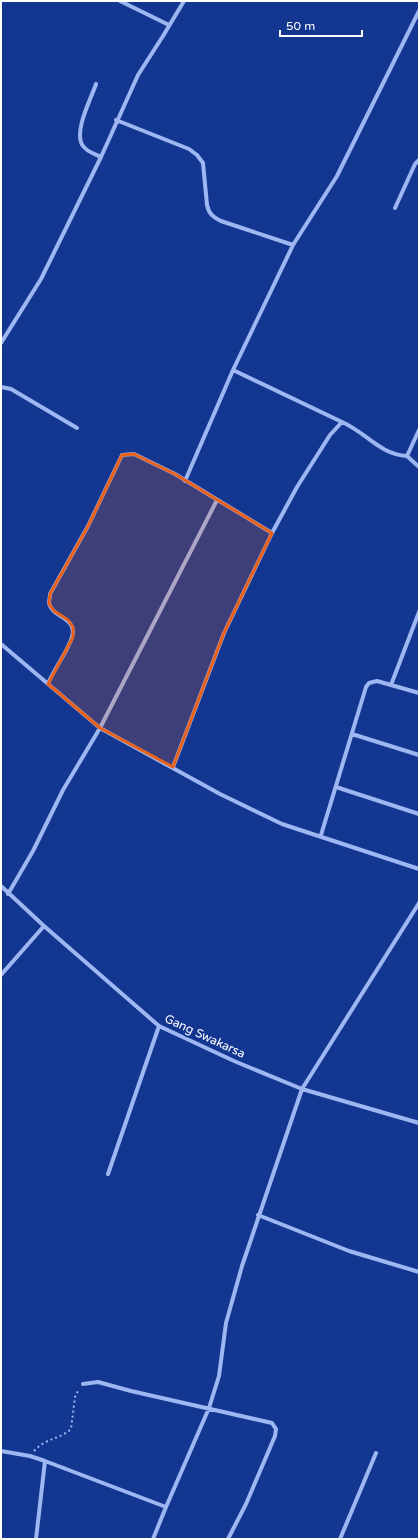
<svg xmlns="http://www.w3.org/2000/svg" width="420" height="1540" font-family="'Varela Round',sans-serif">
<rect width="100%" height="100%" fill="#133690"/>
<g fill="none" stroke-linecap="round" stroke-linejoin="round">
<path stroke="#9eb7f2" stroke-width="2" stroke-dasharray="2 3" stroke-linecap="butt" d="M34,1451c13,-14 25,-11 37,-22l4,-32 4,-8"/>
<path stroke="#9eb7f2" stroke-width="4" d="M120,1l49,24
M96,84c-5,15 -23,48 -13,62 4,6 12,8 18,11
M116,120l73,29 8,6 6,8 4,42c2,9 6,12 14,16l72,24
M395,208l20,-44 4,-4
M1,343l40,-64 60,-122 37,-82 25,-39 21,-35
M233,370l109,52
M1,387l10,2 66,39
M419,430l-12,26 12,11
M185,481l48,-111 60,-125 44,-69 82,-165
M1,644l99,84 120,66 62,30 137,45
M48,684c6,-15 20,-33 24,-47 6,-20 -20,-19 -23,-34 0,-2 1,-6 1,-9l38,-68 34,-71 12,-1 41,20 97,59
M391,685l28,-73
M352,734l67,21
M173,767l51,-134 48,-100 25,-46 33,-52 12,-13c25,11 37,32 65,34
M336,787l83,27
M321,835l45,-148 3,-4 8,-2 42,12
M1,886l43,40 115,100 75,35 68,28 117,34
M8,894l25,-43 30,-61 37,-62 117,-228
M1,975l43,-49
M108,1174l51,-148
M258,1215l91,36 70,21
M83,1384l15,-2 33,9 141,32 4,6 -1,7 -29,68 -18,35
M1,1451l29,5 15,5 121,46 -13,32
M166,1507l43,-99 10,-32 7,-53 16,-57 60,-177 117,-186
M36,1539l9,-78
M340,1539l36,-86"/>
</g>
<path fill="#e96118" fill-opacity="0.2" stroke="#e96118" stroke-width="3" stroke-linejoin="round" d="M134,454l41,20 97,59 -48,100 -51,134 -73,-39 -52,-44 25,-47v-10l-5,-7 -14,-9 -5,-7 1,-10 38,-68 34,-71z"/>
<g text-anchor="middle" stroke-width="4" stroke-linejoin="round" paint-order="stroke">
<g font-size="12" fill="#fff" stroke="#133690">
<text transform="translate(205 1036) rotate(25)" y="4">Gang Swakarsa</text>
</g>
</g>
<rect width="420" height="1540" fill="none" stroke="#ffffff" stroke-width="4"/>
<path d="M280 30v6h82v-6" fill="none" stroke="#ffffff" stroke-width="2"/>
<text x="286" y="30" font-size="12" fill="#ffffff" stroke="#133690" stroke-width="3" paint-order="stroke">50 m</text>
</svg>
